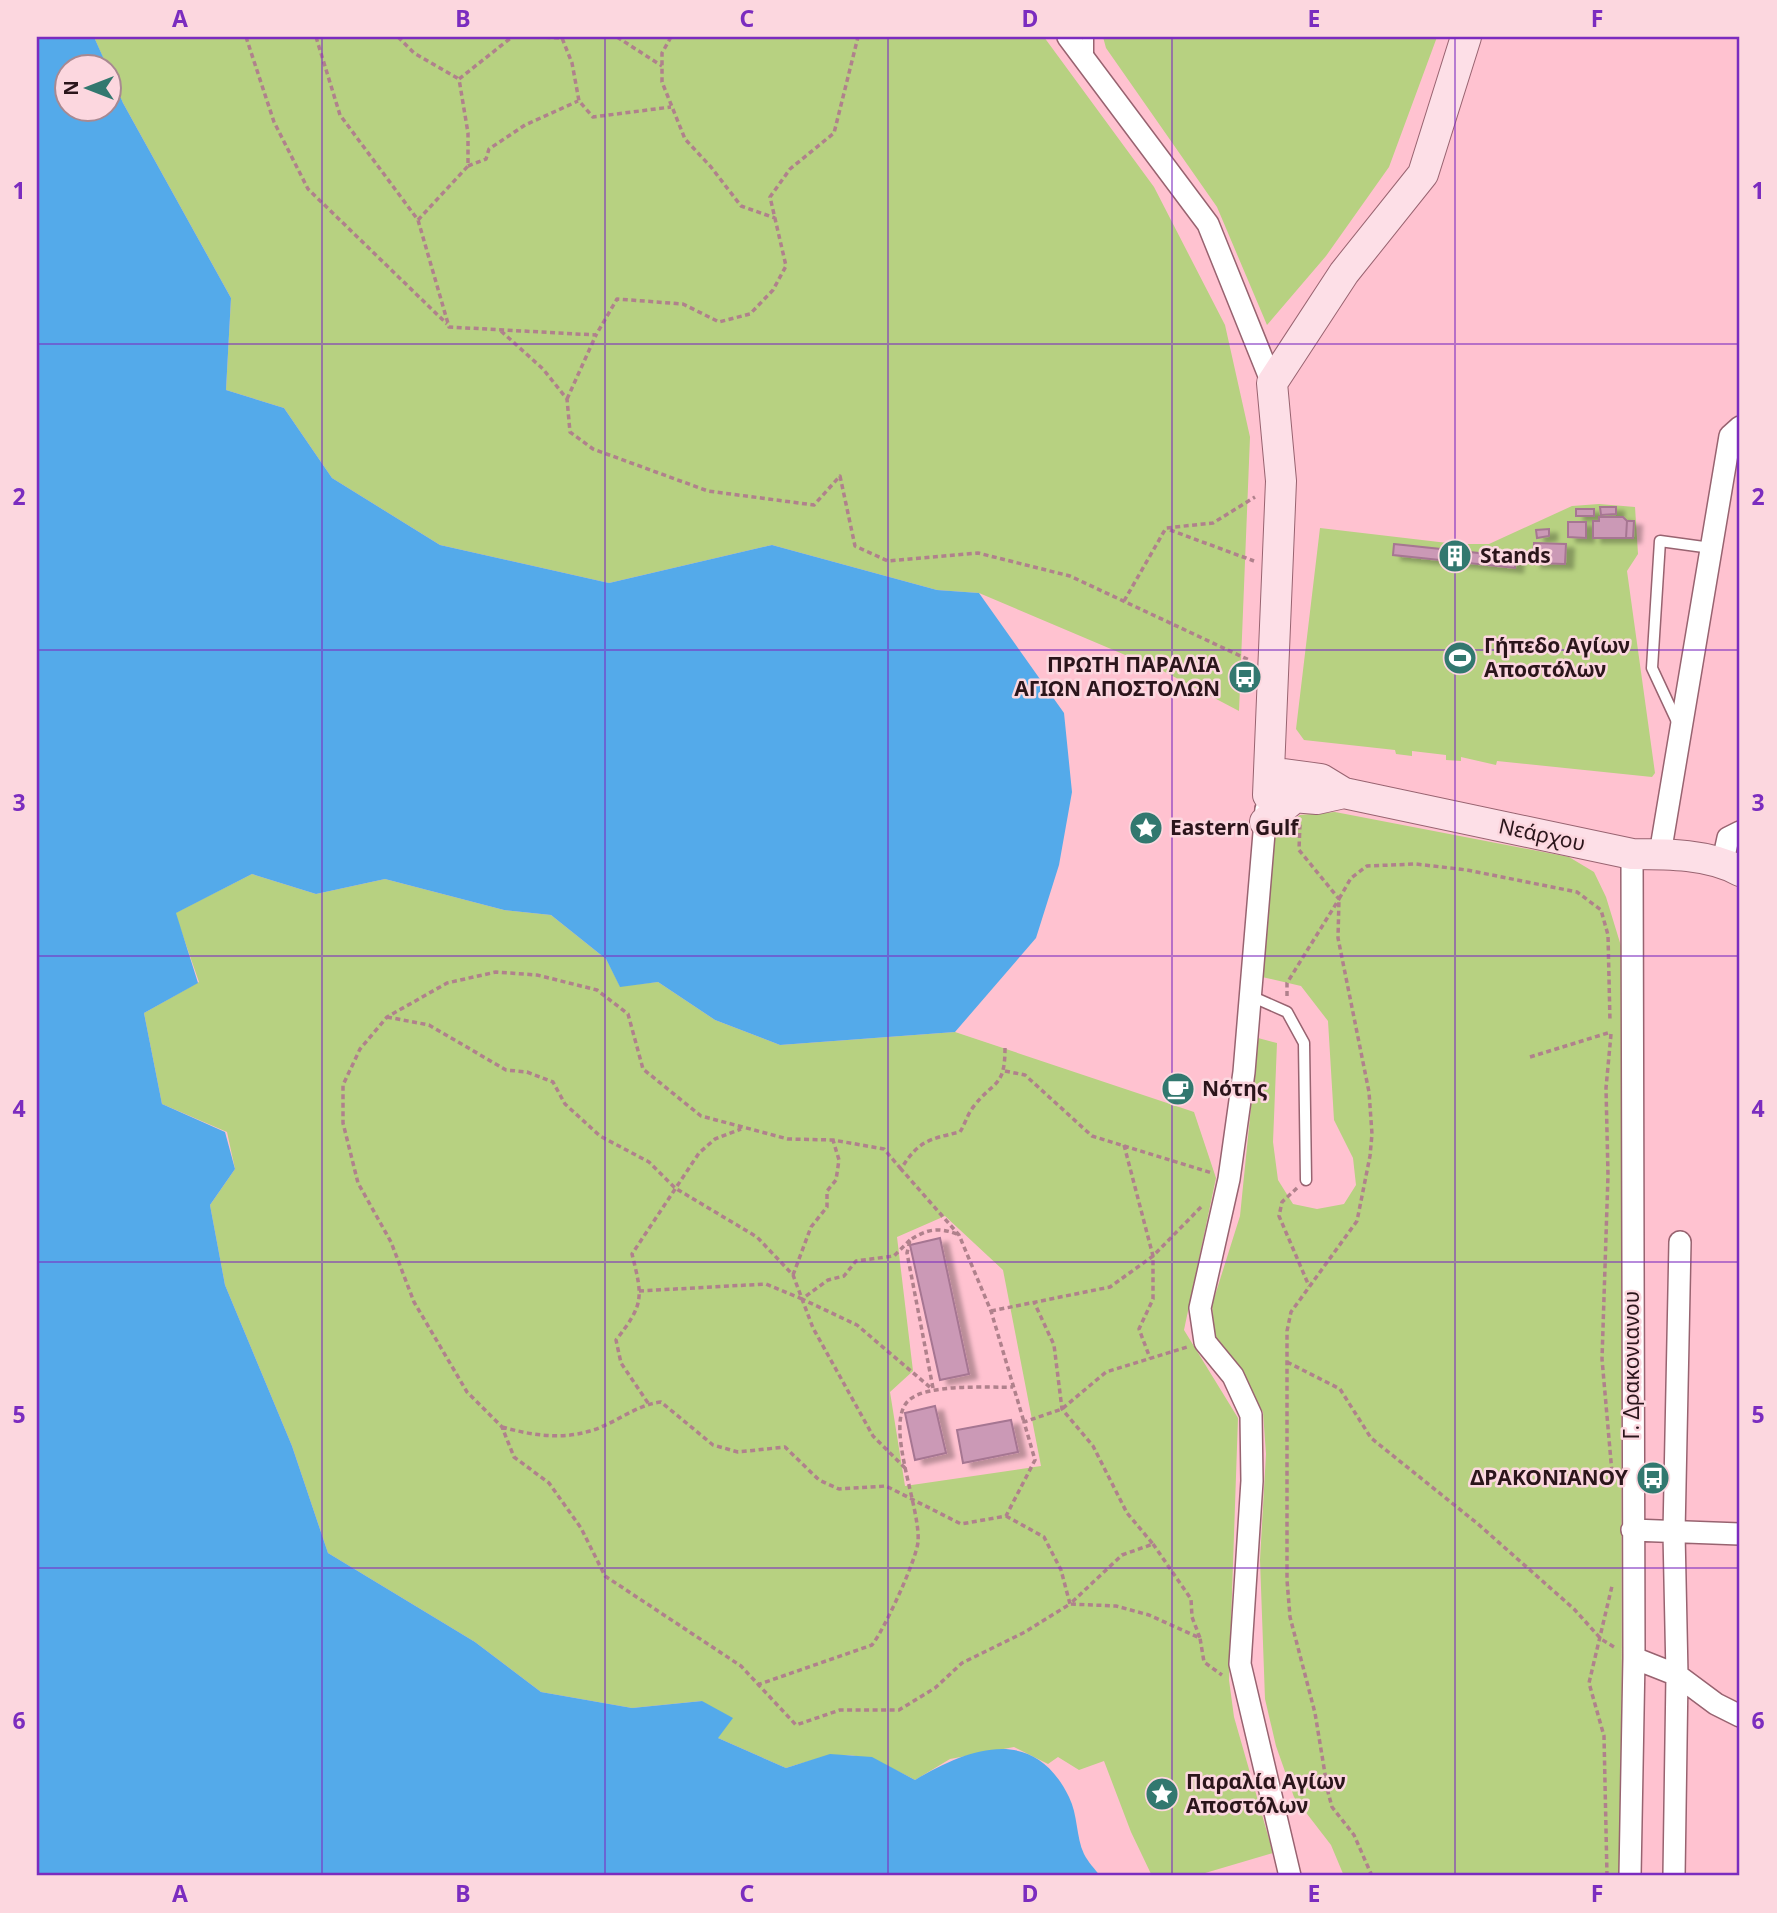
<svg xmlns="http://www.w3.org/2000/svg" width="1777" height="1913" font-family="'Noto Sans',sans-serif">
<defs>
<filter id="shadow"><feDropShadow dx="8" dy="4.5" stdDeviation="2" flood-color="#0004"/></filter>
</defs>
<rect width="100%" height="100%" fill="#ffc2d0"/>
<path fill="#b7d181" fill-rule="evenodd" d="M94,37h950l110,150 71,138 25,112 -11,274 -76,-40 -184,-78 -42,-3 -165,-45 -163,38 -169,-38 -108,-67 -48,-70 -58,-18 5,-92 -108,-195z
M1103,37h334l-48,130 -63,89 -59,69 -50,-118 -111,-159z
M1599,504l36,3 3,47 -11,17 28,202 -3,4 -155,-16 -1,4 -35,-8v4l-15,-1v-5l-34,-4v5l-16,-2 -1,-4 -91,-10 -8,-11 24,-201 136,16h33l83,-38z
M1335,812l234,45 25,15 12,25 15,49 1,930h-278l-13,-31 -37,-48 -18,-51 -11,-47 -5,-139 6,-106 -3,-42 -49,-77 -2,-30 28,-89 18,-178 19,5 -4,99 5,38 15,24 24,5 27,-5 12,-19 -3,-27 -19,-38 -6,-99 -27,-35 -39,-9 11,-141 27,-21z
M252,874l64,20 69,-15 119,31 47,5 55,44 14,27 38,-4 57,38 65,25 175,-13 239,80 22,66 -32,152 54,88 -9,262 5,37 39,136 -78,23h-43l-21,-44 -27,-71 -25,9 -21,-13 -10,7 -34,-17 -64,12 -35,21c-57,-30 -68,-31 -129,-12l-68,-30 -16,-37 -70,7 -91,-16 -66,-50 -147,-89 -36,-107 -67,-161 -15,-80 25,-36 -8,-37 -65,-28 -18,-91 55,-31 -24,-69zM945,1216l58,54 38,196 -136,20 -15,-94 23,-21 -16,-134z"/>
<path fill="#54aaea" d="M37,37h57l13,29h-41v42h42l1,-38 14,33 108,195 -5,92 58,18 48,70 108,67 169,38 163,-38 165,45 42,3 85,120 8,79 -13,73 -23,73 -81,94 -175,13 -65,-25 -57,-38 -38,5 -14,-28 -55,-44 -47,-5 -119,-31 -69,15 -64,-20 -76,39 22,70 -54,30 18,91 63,28 10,37 -25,36 15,80 67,161 36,107 147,89 66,50 91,16 70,-7 31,17 -15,20 68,30 44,-14 42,3 43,23c56,-33 119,-55 154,17 9,18 7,40 15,57 4,8 11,15 16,22h-1063z"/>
<path fill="#cb99b6" stroke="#a67692" stroke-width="2" filter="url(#shadow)" d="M1600,507h16v7l-15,1z
M1576,509h18v7h-18z
M1599,517h24l4,4 -1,17h-33v-17h6z
M1627,521h7l-1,17h-7z
M1568,522h18v16l-18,-1z
M1549,529v7l-12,2 -1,-8z
M1534,543l32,1 -1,20 -32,-1z
M1394,544l122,13 -1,11 -122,-13z
M940,1238l29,136 -29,6 -30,-135z
M935,1406l11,47 -31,7 -10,-47z
M1011,1420l7,32 -55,11 -6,-33z"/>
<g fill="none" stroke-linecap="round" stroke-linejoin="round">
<defs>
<path id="lane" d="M1088,37v21
M1679,726l-27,-58 8,-127 51,7
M1253,997l34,15 17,31 2,137"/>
<path id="street" d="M1068,37l140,187 64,159
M1266,809l-22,263 -15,107 -29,129 5,34 28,34 18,39 1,66 -12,183 50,212
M1660,854l70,-418 10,-9
M1723,861l5,-23 12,-6
M1632,1530l108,4
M1634,1658l43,17 39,29 24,12
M1630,1876l4,-218 -2,-804
M1674,1876l3,-201 -3,-142 6,-291"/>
<path id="secondary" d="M1269,772l52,7 23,14 288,61c36,0 77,0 108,17
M1344,793l-27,6 -49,-4 13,-314 -9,-98 72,-110 79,-99 43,-137
M1265,822l28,-23"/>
</defs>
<use href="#lane" stroke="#986370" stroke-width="13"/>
<use href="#street" stroke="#986370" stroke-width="24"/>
<use href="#secondary" stroke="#986370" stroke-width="32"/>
<path stroke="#b0818c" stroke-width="3.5" stroke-dasharray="5 3.5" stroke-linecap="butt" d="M246,37l28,85 34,67 139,135
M316,37l24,78 78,105 31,107 147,8 21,-36 66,5 36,18 31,-8 23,-24 13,-24 -16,-69 20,-28 44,-36 24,-96
M398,37l16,16 45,26
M537,37l25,1 10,25 7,38 14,16 78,-10
M617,37l45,29
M671,37l-9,16v29l23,57 26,28 30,39 34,12
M468,166l18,-7 3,-10 36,-24 53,-24
M418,220l50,-54v-33l-9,-54 53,-42
M501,331l42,38 24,30 3,33 23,17 115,42 106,14 26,-29 15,70 33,15 90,-8 92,23 179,84
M567,399l29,-64
M1170,530l84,31
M1124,601l42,-73 47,-5 42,-26
M1287,996v-13l52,-84 -40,-49 1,-27
M387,1017l42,8 77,45 21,2 26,10 12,22 35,32 49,26 26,26 82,49 36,38 20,53 60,108 32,32
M1611,1034l-5,54 2,87 -6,184 10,114
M1005,1048c0,40 -11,32 -31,58 -6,7 -9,18 -14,26 -31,7 -42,9 -59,37l58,66 32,76 33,111
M1530,1057l81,-25
M1005,1071l20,4 67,61 120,37
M1124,1145l29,111v43l-14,30 11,29
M901,1169l-17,-20 -51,-9 -45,-1 -87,-23 -58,-47 -15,-55 -31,-24 -60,-15 -41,-3 -49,11 -60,34 -27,32 -17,36v38l15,60 33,59 23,60 53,90 35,35 12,30 35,26 32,45 24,48 136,90 55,59 44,-15h59l36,-22 27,-25 63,-31 45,-28 46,2 33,9 51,23 4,24 18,13
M1297,1188l-15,14 -3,14 30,70
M910,1240l-16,16 -38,5 -12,15 -16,4 -26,19 55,26 75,64
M793,1275l18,-48 16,-20v-16l9,-11 3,-20 -6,-20
M639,1291l127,-7 36,15
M991,1311l119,-24 43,-31 49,-50
M1287,1362l53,27 31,49 107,86 96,85 27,30 13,8
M933,1388l-26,-135 3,-13c17,-11 28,-13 47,-6
M648,1403l-27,-40 -5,-23c28,-36 27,-42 16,-86l67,-101 16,-14 26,-10
M502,1427c29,8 58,13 88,4 25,-7 45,-26 71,-29l52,43 25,7 47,-5 34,33 20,9 47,-3 75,38 45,-8 29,-56 -11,-38 38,-13 44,-37 81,-25
M1006,1516l38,21 17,33 9,34 52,-49 31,-11 -26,-31 -34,-67 -31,-37 -8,-64 -20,-43
M1153,1544l38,55 1,18 8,21
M757,1685l115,-40c12,-15 44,-84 46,-103 3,-34 -34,-117 -10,-141 18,-18 80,-13 105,-14
M1372,1876l-18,-41 -22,-28 -4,-15 -13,-79 -25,-96 -3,-37v-249l4,-19 66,-91 13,-65 2,-22 -3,-42 -31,-154 1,-39 12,-21 16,-12 49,-2 51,6 110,22 24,18 7,25 2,87
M1607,1876l-3,-140 -15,-53 23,-97"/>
<use href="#lane" stroke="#fff" stroke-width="10"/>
<use href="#street" stroke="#fff" stroke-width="21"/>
<use href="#secondary" stroke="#fddfe7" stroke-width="30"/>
</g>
<path fill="none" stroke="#7b2cbf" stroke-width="2" stroke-opacity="0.55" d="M322,37v1839M605,37v1839M888,37v1839M1172,37v1839M1455,37v1839M37,344h1703M37,650h1703M37,956h1703M37,1262h1703M37,1568h1703"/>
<defs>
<symbol id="building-disc" viewBox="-11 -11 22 22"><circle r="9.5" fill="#32786f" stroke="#fcd7df"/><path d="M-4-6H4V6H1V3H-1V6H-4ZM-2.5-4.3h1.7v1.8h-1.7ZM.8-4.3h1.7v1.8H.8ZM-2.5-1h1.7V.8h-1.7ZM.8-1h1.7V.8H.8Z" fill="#fff"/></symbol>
<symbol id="stadium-disc" viewBox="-11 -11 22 22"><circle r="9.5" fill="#32786f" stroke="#fcd7df"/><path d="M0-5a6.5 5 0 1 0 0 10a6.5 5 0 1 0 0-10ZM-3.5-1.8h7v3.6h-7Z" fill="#fff"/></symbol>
<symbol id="bus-disc" viewBox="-11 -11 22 22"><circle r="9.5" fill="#32786f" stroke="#fcd7df"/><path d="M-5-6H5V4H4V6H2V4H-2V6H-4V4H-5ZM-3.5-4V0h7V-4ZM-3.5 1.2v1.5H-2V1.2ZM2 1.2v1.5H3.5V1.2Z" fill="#fff"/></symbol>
<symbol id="sight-disc" viewBox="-11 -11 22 22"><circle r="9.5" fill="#32786f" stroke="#fcd7df"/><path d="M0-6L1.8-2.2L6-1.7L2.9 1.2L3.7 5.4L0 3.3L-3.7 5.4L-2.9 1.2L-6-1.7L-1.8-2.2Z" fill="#fff"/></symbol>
<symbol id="cafe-disc" viewBox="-11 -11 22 22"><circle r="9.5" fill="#32786f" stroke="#fcd7df"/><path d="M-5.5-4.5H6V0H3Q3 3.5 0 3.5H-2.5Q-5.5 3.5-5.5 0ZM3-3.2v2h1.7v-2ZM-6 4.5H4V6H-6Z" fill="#fff"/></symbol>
</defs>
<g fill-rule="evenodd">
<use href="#building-disc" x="1436" y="537" width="38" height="38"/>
<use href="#stadium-disc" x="1441" y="639" width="38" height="38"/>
<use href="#bus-disc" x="1226" y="658" width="38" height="38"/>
<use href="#sight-disc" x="1127" y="809" width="38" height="38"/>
<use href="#cafe-disc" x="1159" y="1070" width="38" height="38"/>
<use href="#bus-disc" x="1634" y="1459" width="38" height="38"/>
<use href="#sight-disc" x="1143" y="1775" width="38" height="38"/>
</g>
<g text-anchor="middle" stroke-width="5" stroke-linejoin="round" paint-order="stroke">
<g font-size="21" font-weight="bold" fill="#2b151b" stroke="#fcd7df" text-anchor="start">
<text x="1480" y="563">Stands</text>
<text x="1484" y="653">Γήπεδο Αγίων<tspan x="1484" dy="24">Αποστόλων</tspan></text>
<text x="1220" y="672" text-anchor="end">ΠΡΩΤΗ ΠΑΡΑΛΙΑ<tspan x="1220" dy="24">ΑΓΙΩΝ ΑΠΟΣΤΟΛΩΝ</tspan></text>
<text x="1170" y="835">Eastern Gulf</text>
<text x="1202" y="1096">Νότης</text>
<text x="1628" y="1485" text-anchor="end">ΔΡΑΚΟΝΙΑΝΟΥ</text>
<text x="1186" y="1789">Παραλία Αγίων<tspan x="1186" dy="24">Αποστόλων</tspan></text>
</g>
<g font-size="21" fill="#2b151b" stroke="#fcd7df">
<text transform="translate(1542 835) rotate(12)" y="7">Νεάρχου</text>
<text transform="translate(1632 1365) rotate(-90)" y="7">Γ. Δρακονιανου</text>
</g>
</g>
<rect width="1777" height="1913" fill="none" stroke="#fcd7df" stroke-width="77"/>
<g transform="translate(88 88) rotate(270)"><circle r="33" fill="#fcd7df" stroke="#a88991" stroke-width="2"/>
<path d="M0-5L12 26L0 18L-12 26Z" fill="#32786f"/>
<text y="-10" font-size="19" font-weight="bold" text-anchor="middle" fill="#2b151b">N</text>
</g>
<rect x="38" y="38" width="1700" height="1836" fill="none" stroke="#7b2cbf" stroke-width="2.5"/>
<g font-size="23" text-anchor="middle" font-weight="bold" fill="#7b2cbf">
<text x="180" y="27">A</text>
<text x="463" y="27">B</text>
<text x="747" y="27">C</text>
<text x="1030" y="27">D</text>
<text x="1314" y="27">E</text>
<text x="1597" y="27">F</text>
<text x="19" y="199">1</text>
<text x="1758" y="199">1</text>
<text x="19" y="505">2</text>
<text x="1758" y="505">2</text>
<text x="19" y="811">3</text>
<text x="1758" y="811">3</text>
<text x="19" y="1117">4</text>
<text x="1758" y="1117">4</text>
<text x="19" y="1423">5</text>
<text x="1758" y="1423">5</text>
<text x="19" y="1729">6</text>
<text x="1758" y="1729">6</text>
<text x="180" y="1902">A</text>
<text x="463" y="1902">B</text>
<text x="747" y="1902">C</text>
<text x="1030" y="1902">D</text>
<text x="1314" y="1902">E</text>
<text x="1597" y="1902">F</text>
</g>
</svg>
